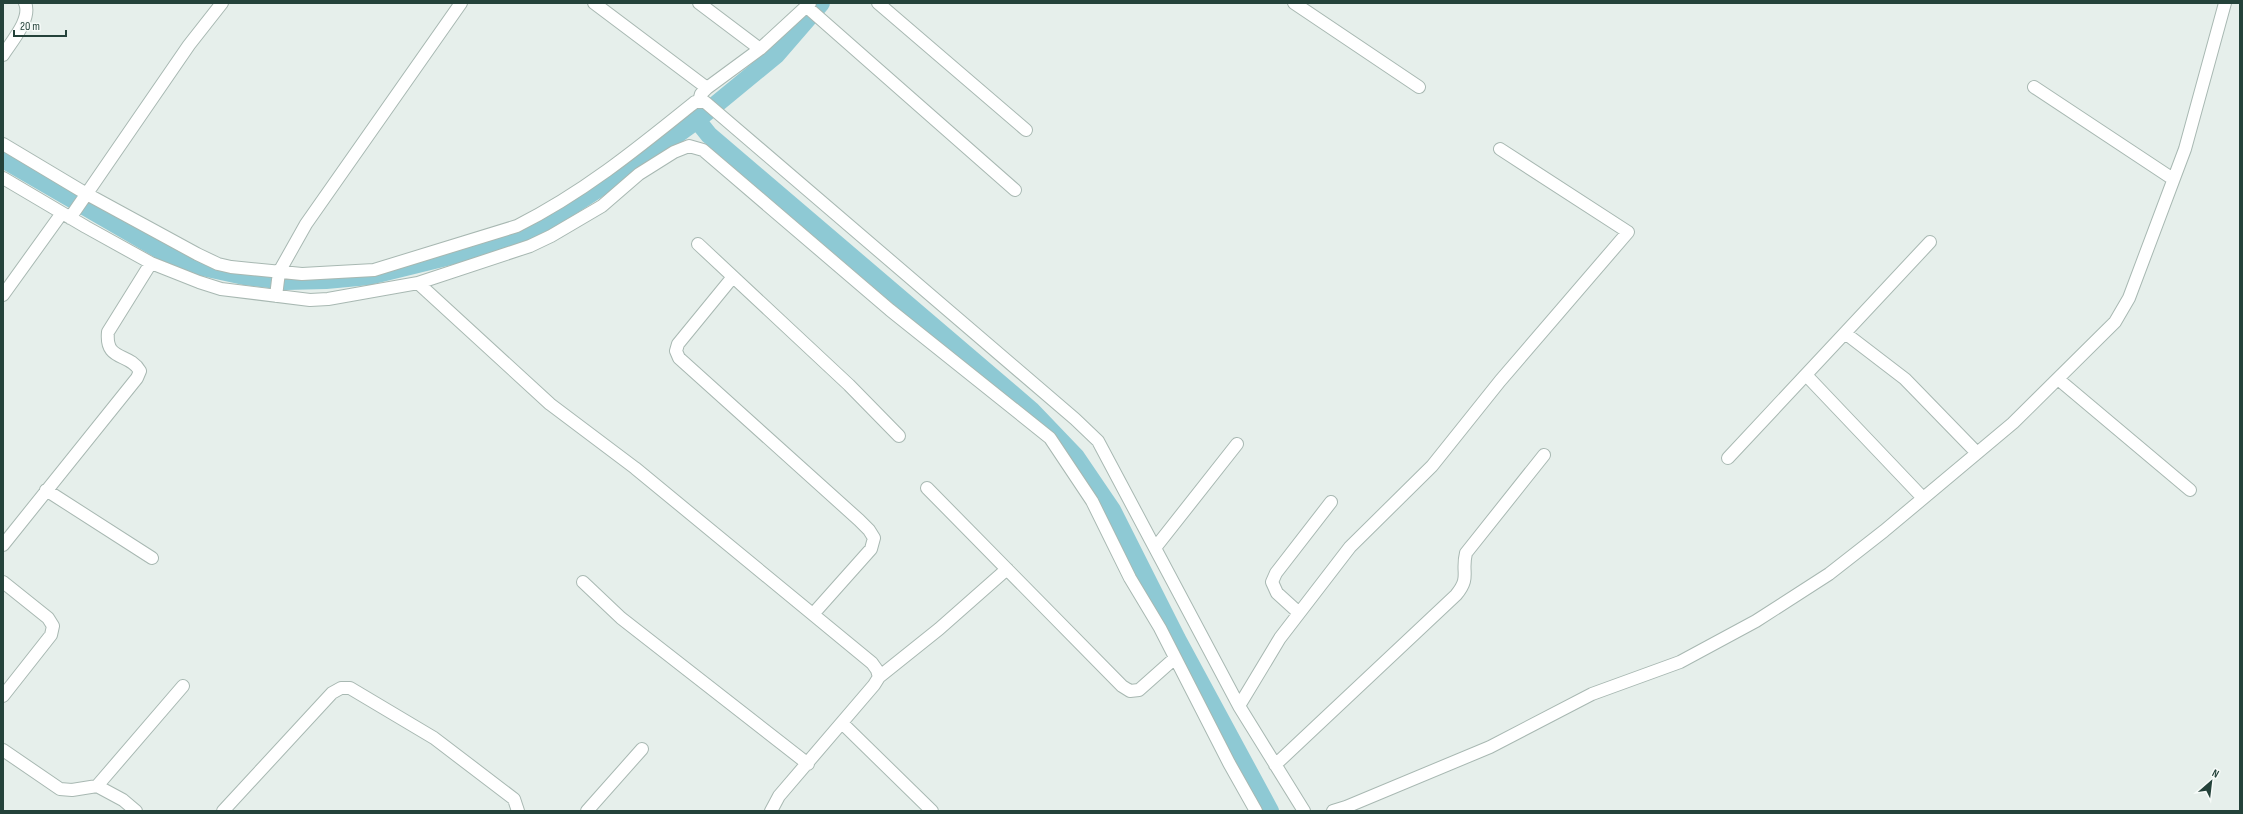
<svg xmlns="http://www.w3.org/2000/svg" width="2243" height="814" font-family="'Sofia Sans Condensed',sans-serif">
<rect width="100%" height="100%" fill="#e6efeb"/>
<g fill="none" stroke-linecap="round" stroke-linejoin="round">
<path stroke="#8ec9d4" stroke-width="18" d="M697,120l12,15 322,275 45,47 36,53 65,129 93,172
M3,159l169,98 26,9 46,10 42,5 40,-1 43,-4 126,-31 31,-12 41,-24 71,-46 59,-43 79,-65 45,-52"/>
<defs>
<path id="minor" d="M594,3l113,85
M699,3l61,46
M878,3l148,127
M1294,3l125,84
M807,7l208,183
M3,55c8,-13 29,-36 22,-52
M2034,87l139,92
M699,101l2,-7 6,-6 53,-39 50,-46
M3,144l82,49 112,61 21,10 13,3 71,7 72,-4 143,-44c66,-33 121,-78 178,-124h10l370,317 23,22 141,265 65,105
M3,178l83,49 65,36 48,19 22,7 89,11 18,-1 90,-16 112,-37 21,-10 51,-30 37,-32 35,-22 15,-6 14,4 187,160 160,128 42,63 38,77 30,50 69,135 27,48
M70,218l119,-173 33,-42
M698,244l151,141 50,51
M732,278l-54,66 -2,7 3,7 180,162 10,10 5,8 -3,11 -57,64
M418,283l132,121 85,64 237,195 5,7 2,7 -5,8 -95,111 -8,15
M3,295l59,-82
M276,296l3,-24 27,-48 155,-221
M1845,333l60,46 72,74
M1806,375l117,123
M2058,379l132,111
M1728,458l202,-216
M927,488l195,198 8,5 9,-1 36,-32
M46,490l106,68
M3,545l134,-167 3,-7c-11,-19 -35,-9 -32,-39l43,-69
M1155,548l82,-104
M3,582l45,36 5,8 -2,9 -48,61
M583,582l38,36 187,146
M1299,613l-22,-20 -5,-11 4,-9 55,-71
M879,677l60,-48 68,-60
M1239,706l41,-68 70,-91 82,-81 68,-85 128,-149 -128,-83
M842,723l90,88
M3,750l57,39 12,1 25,-4 26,14 13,11
M1275,765l181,-170c15,-18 5,-22 10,-42l78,-98
M97,786l86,-100
M223,811l109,-118 9,-5h9l84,50 80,61 4,12
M587,811l55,-62
M1333,811l13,-4 144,-60 102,-53 88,-32 76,-41 73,-47 55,-43 129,-108 102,-101 14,-24 56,-149 40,-146"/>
</defs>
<use href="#minor" stroke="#a8b8b2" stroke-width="14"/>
<use href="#minor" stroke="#fff" stroke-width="12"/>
</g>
<rect width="2243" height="814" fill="none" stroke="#24423a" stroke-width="8"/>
<g transform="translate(2211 782) rotate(28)" stroke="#f7fbf9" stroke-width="3" paint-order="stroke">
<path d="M0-3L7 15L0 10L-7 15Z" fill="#24423a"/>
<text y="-6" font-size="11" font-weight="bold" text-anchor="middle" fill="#24423a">N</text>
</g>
<path d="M14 30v6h52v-6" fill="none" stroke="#24423a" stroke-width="2"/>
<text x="20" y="30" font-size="12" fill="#24423a" stroke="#f7fbf9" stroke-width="3" paint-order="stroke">20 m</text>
</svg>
